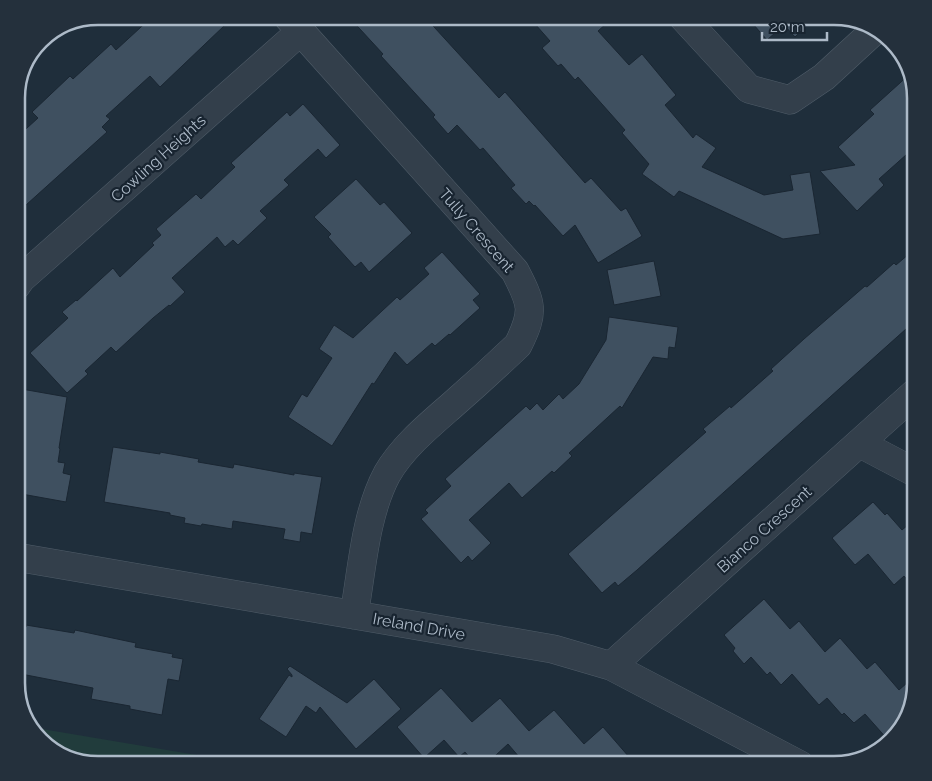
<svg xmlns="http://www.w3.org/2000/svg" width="932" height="781" font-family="Raleway,sans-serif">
<rect width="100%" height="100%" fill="#1f2e3b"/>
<path fill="#213c3c" d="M36,728l220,37h-158l-54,-21z"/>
<path fill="#3f5060" stroke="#1a2632" d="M153,16h64l8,9 -65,62 -10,-11 -44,40 4,3 -8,8 5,5 -91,82v-76l22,-20 -6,-6 38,-36 3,3 38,-35 5,6z
M348,16h76l75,82 6,-6 80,91 6,-5 30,33 5,-3 16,28 -44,27 -23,-38 -12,11 -28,-31 -1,1 -5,-5 -3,3 -15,-16 4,-3 -32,-37 -3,2 -23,-25 -9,9 -15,-17 2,-2 -54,-59 2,-2z
M528,16h87l-17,15 31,34 13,-11 34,41 -11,10 28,33 3,-4 20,14 -14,19 62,28 29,-5 -3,-15 20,-3 10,62 -37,5 -104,-48 -5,6 -32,-23 7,-10 -27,-31 3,-3 -47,-53 -3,3 -14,-16 -3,2 -16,-18 8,-7z
M746,16h71l-22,21 -11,-12 -17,15z
M911,73l5,25v48l-37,33 5,6 -27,26 -37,-40 35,-6 -17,-18 36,-33 -4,-4z
M303,104l37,41 -14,13 -8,-9 -34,31 5,5 -29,26 7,7 -29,27 -5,-5 -8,7 -8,-10 -45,41 13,14 -15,14 -1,-1 -16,13 -37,34 -5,-5 -26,24 3,3 -21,19 -37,-40 38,-35 -6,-6 14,-12 1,1 36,-33 7,9 34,-32 -2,-2 9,-8 -5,-6 40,-35 5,5 34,-32 -4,-4 56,-51 3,4z
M356,179l24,26 4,-3 28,31 -43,39 -8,-10 -6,5 -27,-30 3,-3 -17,-17z
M916,248v72l-279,250 -19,16 -3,-4 -13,11 -34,-39 138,-122 -3,-3 27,-23 1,2 42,-37 -2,-2 33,-30 61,-53 2,1 27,-24 2,2z
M442,252l38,42 -7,6 7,8 -30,27 -1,-1 -14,12 -3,-3 -25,22 -12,-13 -21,32 -2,-1 -40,63 -44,-29 14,-23 5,3 25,-39 -13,-9 15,-24 19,13 44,-41 3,3 29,-26 -5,-6z
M654,261l7,35 -47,9 -7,-35z
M609,317l69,10 -3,21 -6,-1 -1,12 -15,-2 -31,51 -2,-2 -51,47 3,3 -18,17 -2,-2 -30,27 -13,-15 -40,37 22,23 -19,18 -4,-5 -7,7 -40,-44 7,-6 -3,-3 26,-24 -6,-7 81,-73 4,4 7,-7 6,7 16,-16 4,5 16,-15 27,-44z
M16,388l51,9 -8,51 1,1 -2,13 7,1 -2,10 8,2 -5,27 -50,-9z
M113,447l47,7v-2l39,7 -1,3 35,6 1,-4 60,11v-2l28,4 -10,57 -11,-2 -1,10 -17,-3 2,-10 -52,-8 -1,8 -30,-5 -1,2 -17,-3 1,-5 -15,-3v-2l-66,-11z
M873,502l12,13 2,-2 15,17 14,-12v72l-12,-14 -10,9 -26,-31 -13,11 -23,-27z
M764,599l26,30 9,-8 26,31 15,-14 27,31 8,-7 24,28 17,-15v8l-21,54 -6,4 -24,-27 -11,9 -10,-10 -2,2 -15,-17 -8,7 -27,-31 -11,11 -11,-13 -3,3 -16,-18 -7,7 -11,-13 2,-3 -11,-13z
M16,625l10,2v-2l48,8 1,-3 61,13 -1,4 38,7 -1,3 11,2 -4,22 -11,-2 -6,36 -32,-6v-3l-39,-7 2,-11 -77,-15z
M290,666l57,37 27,-24 27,30 -45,40 -36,-42 -4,6 -10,-7 -20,31 -27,-18 30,-44 3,2v-2l-5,-6z
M441,688l31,34 28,-24 29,33 25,-21 30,34 19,-17 33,38h-110l-18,-21 -23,21h-9l-11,-13 -6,5 -15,-17 -20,18 -27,-31z"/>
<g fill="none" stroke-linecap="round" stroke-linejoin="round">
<defs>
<path id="minor" d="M287,16l228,255c17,33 20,40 3,74 -22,21 -45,42 -68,62 -23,20 -48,41 -63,67 -22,41 -25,96 -33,141
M682,16l67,73 41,11 34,-23 50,-46
M16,286l5,-7 280,-248
M859,443l57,30
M16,557l537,92 58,17 189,99
M611,666l305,-274"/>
</defs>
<use href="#minor" stroke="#505d69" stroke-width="29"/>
<use href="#minor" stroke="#333f4b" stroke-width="28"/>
</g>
<g text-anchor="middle" stroke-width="4.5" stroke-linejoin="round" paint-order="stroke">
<g font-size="16" fill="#adbac8" stroke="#182430">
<text transform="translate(158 158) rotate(-42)" y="6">Cowling Heights</text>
<text transform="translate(477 230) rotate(49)" y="6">Tully Crescent</text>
<text transform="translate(764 529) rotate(-42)" y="6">Bianco Crescent</text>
<text transform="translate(419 626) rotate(10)" y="6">Ireland Drive</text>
</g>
</g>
<path d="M0 0H932V781H0ZM98 25H834A73 73 0 0 1 907 98V683A73 73 0 0 1 834 756H98A73 73 0 0 1 25 683V98A73 73 0 0 1 98 25Z" fill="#24303c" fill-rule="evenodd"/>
<path fill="none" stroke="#adbac8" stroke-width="2.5" d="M98 25H834A73 73 0 0 1 907 98V683A73 73 0 0 1 834 756H98A73 73 0 0 1 25 683V98A73 73 0 0 1 98 25Z"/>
<path d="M762 32v8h65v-8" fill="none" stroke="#adbac8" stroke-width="2.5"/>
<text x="770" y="32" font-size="15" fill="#adbac8" stroke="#182430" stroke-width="4" paint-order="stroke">20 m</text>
</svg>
